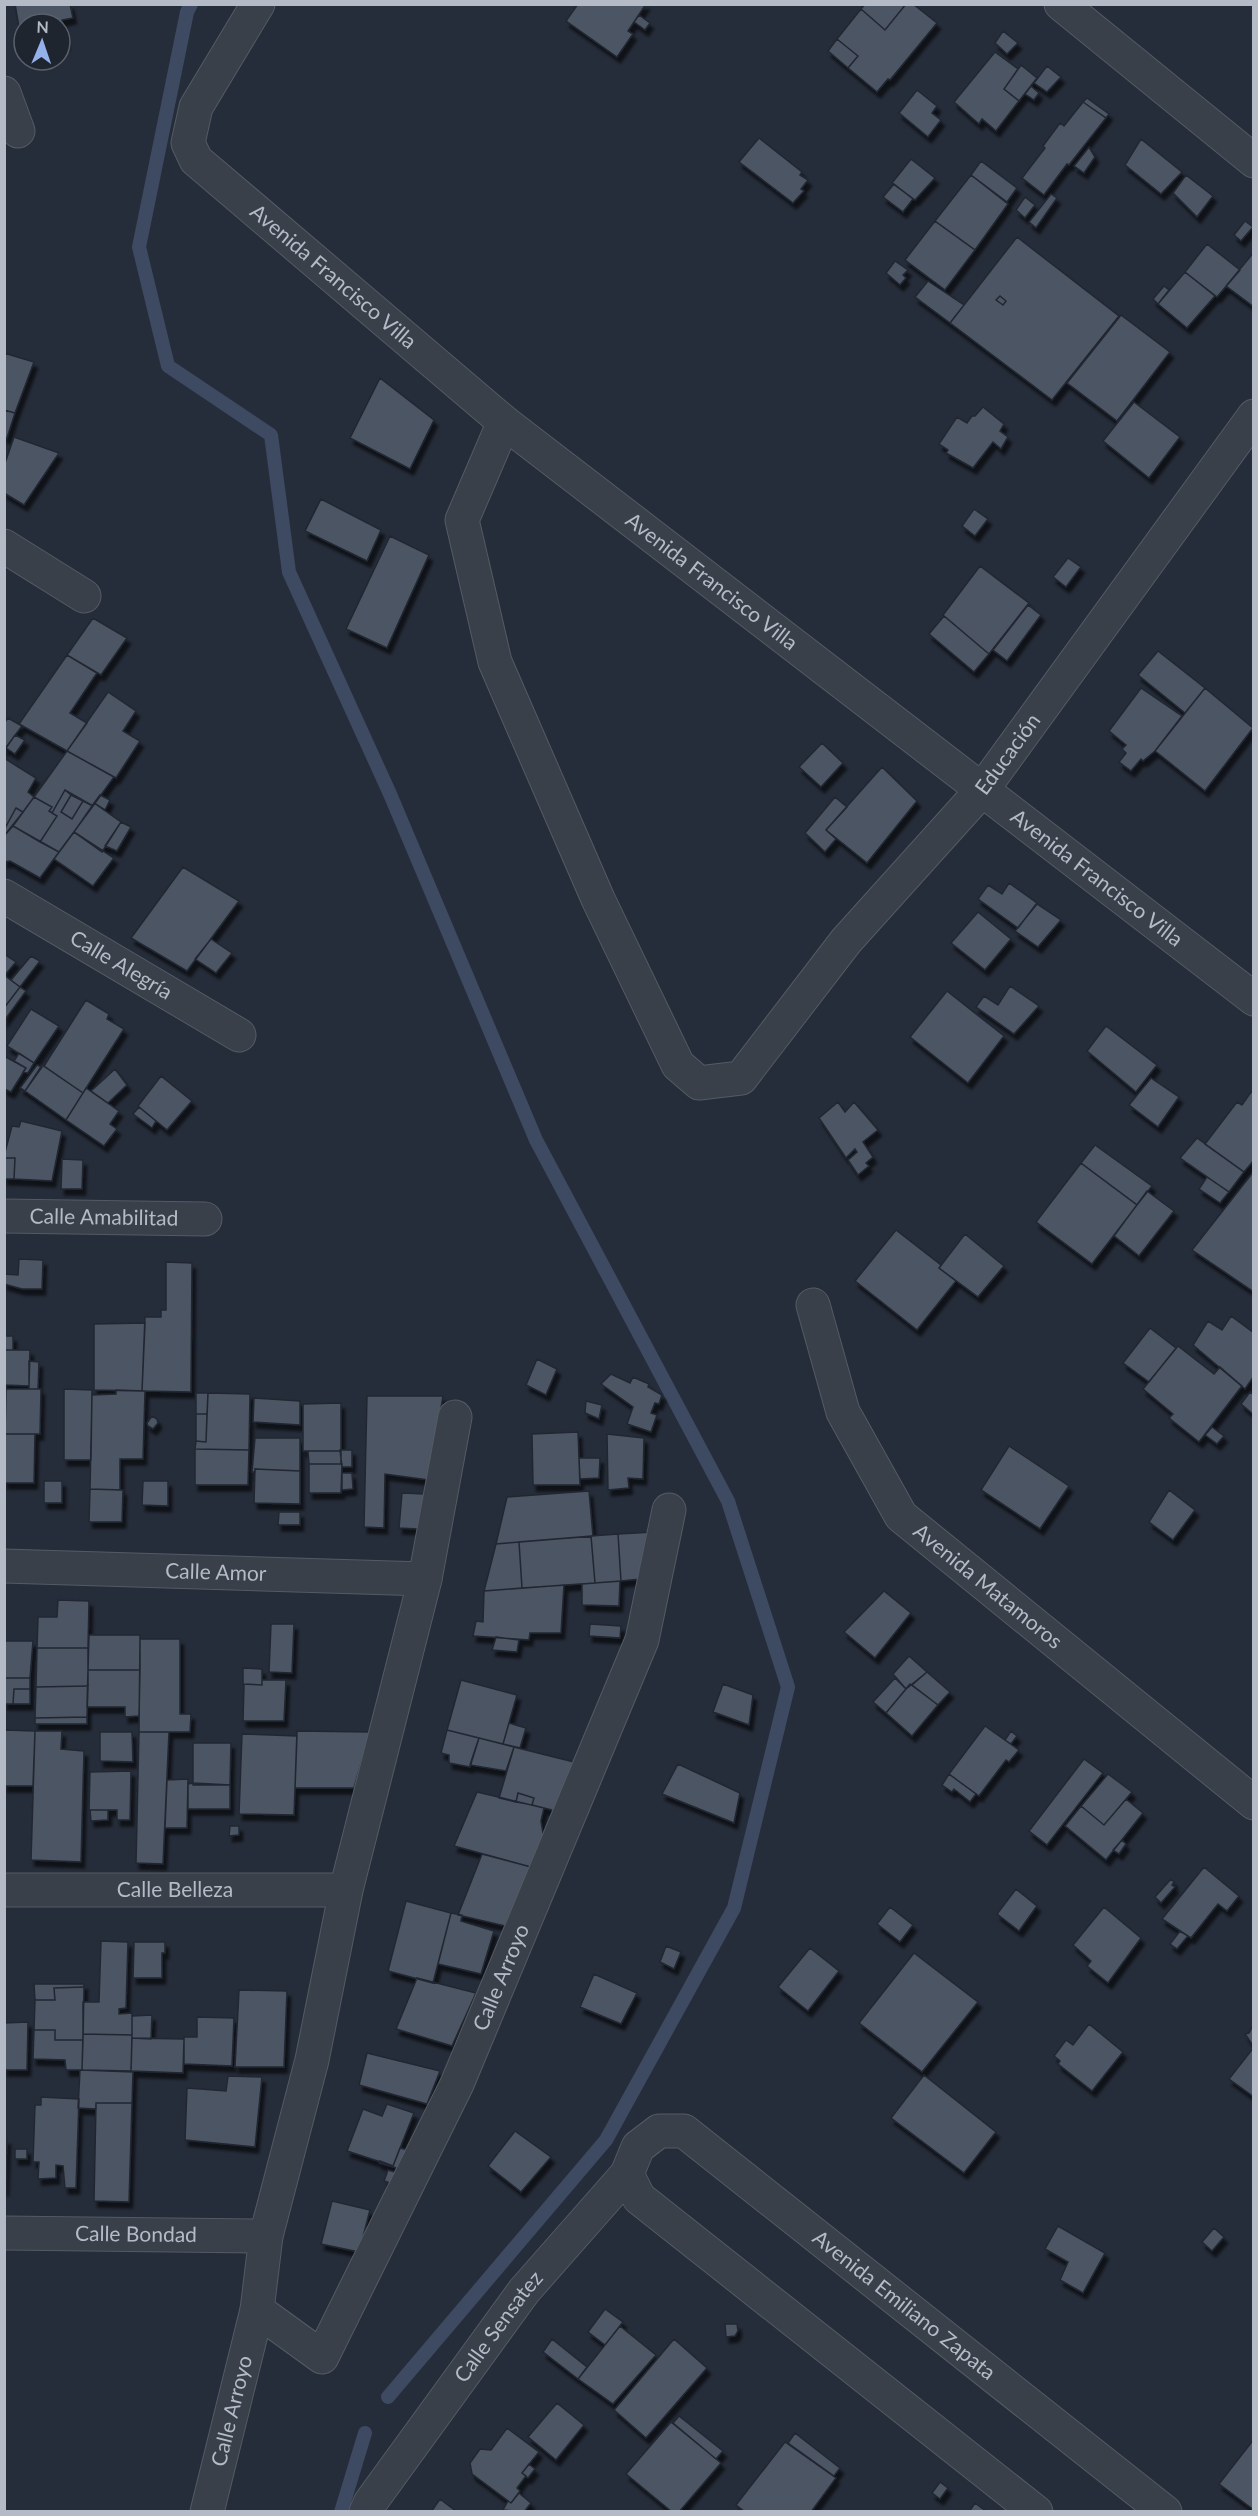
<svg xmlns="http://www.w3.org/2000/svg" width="1258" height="2516" font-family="Lato,sans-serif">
<defs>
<filter id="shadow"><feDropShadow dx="3.5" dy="6" stdDeviation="1.5" flood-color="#0009"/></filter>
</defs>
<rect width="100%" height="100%" fill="#262d3a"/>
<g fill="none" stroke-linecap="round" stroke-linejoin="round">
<path stroke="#3d4a61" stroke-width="14" d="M191,4l-4,8 -48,235 29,119 103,69 18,137 101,222 146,346 192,361 60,186 -54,221 -128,232 -218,257
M341,2512l24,-79"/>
</g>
<path fill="#4c5563" stroke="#212731" stroke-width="1.5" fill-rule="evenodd" filter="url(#shadow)" d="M15,4h55l3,14 -11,2 4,24 -6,1v-21h-36l-1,26z
M578,4h68l-18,27 5,3 -16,23 -51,-36z
M865,4h41l-21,26 -24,-21z
M906,4h7l24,19 -47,57 -2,-1 -11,13 -29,-24 10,-12 -21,-17 24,-30 24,21z
M639,15l11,8 -5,7 -11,-8z
M1003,31l15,12 -11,11 -12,-11z
M837,39l21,17 -10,12 -20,-17z
M995,52l23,17 -14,20 15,12 -23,30 -14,-12 -3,5 -25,-22z
M1021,65l16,13 -18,23 -15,-12z
M1047,66l14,11 -14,15 -13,-9z
M1031,86l8,7 -5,7 -9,-6z
M917,90l20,16 -5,7 9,7 -13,17 -29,-24z
M1087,98l22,16 -3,4 -23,-16z
M1083,102l23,16 -37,47 -2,-1 -23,31 -22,-17 23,-30 -2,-2 17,-23 4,3z
M759,138l43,34 -2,3 8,5 -7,9 3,2 -11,12 -54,-41z
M1141,139l41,33 -21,22 -36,-29z
M1089,147l6,10 -11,16 -10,-7z
M911,159l24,19 -20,22 -23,-17z
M981,161l36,27 -10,14 -36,-27z
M971,175l37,29 -33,46 -40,-29z
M1186,175l27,21 -16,21 -24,-24z
M894,184l19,15 -10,13 -20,-15z
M1051,194l6,4 -21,30 -7,-6z
M1025,197l10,8 -10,13 -9,-8z
M935,221l40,29 -30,40 -40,-30z
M1245,221l8,6 -12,14 -7,-6z
M1017,237l102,79 -67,84 -102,-77zM1000,296l6,5 -3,4 -7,-5z
M1207,244l33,26 -23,27 -32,-25z
M1254,252v55l-28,-21z
M895,261l13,9 -5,5 3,3 -6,7 -14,-12z
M1185,272l30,24 -28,32 -29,-24z
M928,281l36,24 -14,18 -35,-26z
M1164,286l5,4 -11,14 -5,-5z
M1000,296l6,5 -3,4 -7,-5z
M1121,315l49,37 -53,69 -50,-38z
M4,353l30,9 -19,51 -11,-3z
M380,378l54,42 -24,49 -60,-31z
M1134,402l46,35 -31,41 -46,-37z
M983,407l21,17 -4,7 8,6 -7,12 -8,-7 -20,26 -27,-15 2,-3 -9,-6 18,-27 10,6 5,-7h3z
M4,410l11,3 -8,25 -3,-1z
M14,437l45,16 -35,52 -20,-12v-27z
M321,499l60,31 -14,31 -62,-30z
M974,509l14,10 -13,17 -13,-10z
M390,536l39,19 -42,93 -41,-19z
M1068,558l13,9 -15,20 -13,-10z
M980,566l49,37 -40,51 -46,-39z
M1028,605l13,10 -34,46 -14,-11z
M944,616l45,38 -15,18 -45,-38z
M93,618l34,20 -26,37 -34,-20z
M1158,651l47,37 -20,25 -47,-38z
M67,655l30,18 -27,40 17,10 -20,28 -48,-27z
M1141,688l41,28 -27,35 -12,10 -2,-2 -10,12 -12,-9 7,-9 -4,-4 4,-4 -17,-14z
M1205,688l48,40 -48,63 -50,-40z
M108,692l28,19 -13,20 17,10 -24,37 -49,-27z
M8,718l14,8 -18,24v-27z
M15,735l10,5 -10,14 -9,-6z
M822,743l21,20 -22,24 -22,-20z
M67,751l47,26 -21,29 -28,-16 -13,23 -3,-2 3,-4 -18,-10z
M4,758l32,20 -8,14 6,5 -11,15 -7,-4 -12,22z
M882,767l35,34 -50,62 -41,-33z
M65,790l6,5 -10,17 11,7 11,-18 10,5 -34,46 -19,-10 17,-26 -5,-3z
M71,795l12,6 -11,18 -11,-7z
M100,795l10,5 -5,10 -11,-7z
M34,797l18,10 -3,4 8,5 -17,26 -27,-16z
M835,797l12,10 -21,23 10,9 -11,13 -20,-19z
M94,803l27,19 -19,30 -28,-20z
M16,808l7,4 -19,24v-6z
M121,822l10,5 -14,24 -12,-5z
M13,826l46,26 -19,26 -30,-17 -6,1v-26z
M74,832l40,26 -21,28 -39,-27z
M183,867l56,34 -52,70 -56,-33z
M1009,883l28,20 -19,25 -40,-29 10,-14 14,9z
M1037,904l24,16 -23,27 -23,-16z
M978,912l33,27 -26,31 -34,-27z
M211,939l21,14 -16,20 -21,-14z
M4,954l12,8 -11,13h-1z
M31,956l9,5 -20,26 -9,-7z
M4,975l16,12 -16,21z
M1010,986l29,20 -25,28 -38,-27 8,-11 14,9z
M20,987l6,4 -22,30v-13z
M947,991l57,45 -36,47 -58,-46z
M86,1000l23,14 -2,5 17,10 -41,64 -39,-27z
M31,1009l28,17 -25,37 -27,-17z
M1106,1026l51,39 -21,27 -49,-41z
M19,1053l15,10 -6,10 -5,-1 3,-4 -12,-7z
M4,1056l22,12 -15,24 -7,-3z
M37,1065l5,2 -17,24 -5,-3z
M42,1065l41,28 -17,27 -41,-29z
M115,1069l12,16 -19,18 -17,-12z
M161,1076l31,25 -25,29 -29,-24z
M1151,1078l28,19 -21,30 -29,-22z
M86,1088l33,23 -9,13 7,5 -13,17 -38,-26z
M1251,1092l3,2v66l-10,12 -39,-28 32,-42 5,3z
M838,1102l7,10 9,-10 24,28 -15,12 10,15 -7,6 3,3 -11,9 -10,-15 9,-8 -2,-3 -9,9 -27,-40z
M139,1107l17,14 -4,7 -19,-14z
M21,1121l41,10 -10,50 -38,-2 1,-21h-11v-2l8,-30 7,1z
M1197,1138l47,34 -15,20 -49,-34z
M1095,1145l57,41 -15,19 -56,-42z
M4,1158h11l-1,21h-10z
M62,1159l21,1 -1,29h-21z
M1081,1163l56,42 -45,59 -56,-42z
M1254,1171v121l-62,-42z
M1207,1177l22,15 -9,11 -21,-14z
M1147,1191l27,20 -35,45 -25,-20z
M896,1230l45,35 -2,3 17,13 -39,49 -62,-49z
M965,1234l39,32 -26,31 -39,-29z
M19,1259l24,1 -1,29h-20l-18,-5v-10l14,1z
M166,1262l26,1 -1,129 -49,-1 3,-74h16v-7h5z
M1231,1316l23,17v43l-9,13 -52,-44 15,-24 14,9z
M145,1323l-3,68 -48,-1v-66z
M1150,1328l26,20 -27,34 -26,-19z
M4,1336h9v14h-9z
M1178,1346l36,28 6,-7 22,19 -43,56 -30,-24 4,-4 -30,-25z
M4,1350h26l-1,36 -25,-1z
M537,1359l20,10 -11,26 -20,-10z
M29,1361l10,1 -1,27h-9z
M611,1374l19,9 3,-6 16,7 -1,3 14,8 -3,9 -4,-1 -4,10 6,2 -6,17 -24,-8 6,-17 -32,-23z
M6,1389h35l-1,45h-35z
M64,1389l28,1 -1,70h-27z
M116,1390l29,1 -2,68h-23v31l-30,-1 2,-94 24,-1z
M1250,1392l4,3v20l-13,-11z
M196,1393h12l-1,21h-11z
M208,1393l42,1 -1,56 -54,-1 1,-8 10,1z
M367,1396h76l-14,84 -44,-6 -1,54 -20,-1z
M254,1398l46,3v24l-47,-3z
M586,1401l16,4 -3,14 -14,-6z
M341,1403v48h-38v-47z
M196,1414h11l-1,28 -10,-1z
M152,1416l5,3 1,4 -5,6 -5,-3 -1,-3z
M1212,1427l12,9 -7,8 -12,-9z
M4,1432l1,2h30l-1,49h-30z
M578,1432l2,53h-47l-1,-51z
M607,1434l37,4 -1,41 -15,-1 1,10 -21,2z
M255,1438h45v33l-45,-2v3h-3z
M1009,1446l60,40 -29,43 -59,-39z
M195,1449l54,1 -1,35h-53z
M340,1450h12v17h-10z
M308,1451h33v13h-32z
M579,1458h21l-1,20 -19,1z
M309,1464h33l-1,29h-32z
M255,1469l45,2v33l-46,-1z
M342,1473h10l1,16 -11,1z
M44,1481h18v22h-18z
M143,1481h25v25l-26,-1z
M90,1489l33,1 -1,32h-33z
M1169,1490l26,20 -22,30 -24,-18z
M589,1491l4,45 -97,8 11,-47z
M402,1493l23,1 -7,35 -19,-1z
M279,1512h21v13h-22z
M654,1532l-13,47 -20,2 -3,-47z
M618,1534l3,47 -26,2 -4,-47z
M591,1536l4,47 -73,5 -3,-46z
M519,1542l3,46 -38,3 12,-47z
M620,1581l-1,25 -37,-1v-21z
M564,1585l-3,48h-31l-1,7 -56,-4 3,-15 7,1 1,-31z
M884,1591l27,22 -36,45 -31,-26z
M58,1600l31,1 -1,47h-51l1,-31h19z
M271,1624h23l-2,49 -23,-1z
M590,1624l31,2 -1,12 -31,-2z
M89,1635h51v35h-52z
M496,1637l23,3 -2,12 -25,-2z
M140,1639h40v75h11l-1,18h-51z
M4,1641h29l-3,37h-26z
M37,1648h51v38l-52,1z
M909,1656l18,16 -21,17 -13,-15z
M243,1668l19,1v16l-19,-1z
M88,1670h52l-1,46 -14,1v-10h-38z
M927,1672l23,20 -12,13 -26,-20z
M4,1678h26v11h-16l-1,15h-9z
M895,1678l11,11 -20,24 -13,-11z
M262,1680h24l-2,41h-41l1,-37 18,1z
M461,1680l56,15 -14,49 -56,-14z
M723,1684l30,11 -4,30 -36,-13z
M910,1684l28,21 -26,31 -26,-23z
M88,1686l-1,31 -52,1 1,-31z
M14,1689h16v15h-17z
M87,1717v7h-52v-6z
M509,1723l17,5 -6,20 -17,-4z
M985,1726l34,24 -10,12 -3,-2 -27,36 -30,-22z
M4,1730l31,1 -2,55h-29z
M447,1730l32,8 -9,29 -21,-4v-8l-8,-2z
M35,1731h27l-1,18 23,2 -3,111 -50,-2z
M297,1731l73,1 -16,56h-59z
M1011,1731l6,5 -6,8 -6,-4z
M100,1732h32l1,30 -33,-1z
M139,1732h30l-6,132 -27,-1z
M242,1734l55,2 -3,79 -55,-1z
M479,1738l35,9 -8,24 -36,-6z
M193,1743h38l-1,42h-37z
M514,1747l64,16 -22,48 -24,-6 2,-7 -16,-5 -2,9 -17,-4z
M1084,1759l19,14 -56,72 -18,-14z
M678,1764l62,29 -6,30 -72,-29z
M131,1771l-1,49h-13v-10h-28l1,-38z
M949,1774l27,20 -6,8 -16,-13 -2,3 -10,-7z
M1108,1774l24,18 -28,33 -23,-19z
M188,1779l-1,49h-22l2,-48z
M193,1783l37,2v24h-42v-25z
M477,1792l67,16 -3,13 3,18 -13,28 -77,-21z
M518,1793l16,5 -2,7 -16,-3z
M1126,1799l17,14 -37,47 -41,-34 16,-20 23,19z
M90,1810h18v10l-17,1z
M230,1826h9v9l-10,1z
M1122,1840l4,4 -7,10 -6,-4z
M482,1854l49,13 -26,59 -47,-11z
M1204,1867l35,29 -12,15 -9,-7 -27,34 -29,-19z
M1171,1879l3,3 -2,3 3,2 -14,16 -6,-6z
M1016,1889l21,17 -18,25 -22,-17z
M406,1901l45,12 -18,70 -45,-12z
M890,1907l23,18 -13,17 -23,-18z
M1104,1907l37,31 -33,45 -21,-17 4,-5 -18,-16z
M451,1913l11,2 -1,6 33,10 -13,43 -43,-10z
M1180,1931l8,5 -11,13 -7,-5z
M101,1941l27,1 -2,66 -7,1v5l13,-1v22l-49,-1v-32h16z
M134,1942h31v11h-3v25h-29z
M666,1946l15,6 -7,17 -14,-7z
M810,1948l29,23 -31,40 -30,-24z
M914,1953l64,49 -56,70 -63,-49z
M594,1974l43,19 -16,31 -41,-17z
M417,1978l59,15 -24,53 -56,-17z
M34,1984h50v3l-30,1 1,12h-20z
M84,1987l-1,53h-28v-10h-21l1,-30h20l-1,-12z
M239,1990l48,1 -3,76h-49z
M152,2015l-1,24 -19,-1v-22z
M197,2017l37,1 -2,48 -48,-2v-27h13z
M28,2022l-1,48h-23v-47z
M1089,2024l34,28 -31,39 -34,-27 2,-3 -6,-5 12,-16 7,5z
M1252,2027l2,1v19l-9,-13 4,-1z
M34,2030h21v10h28l-1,30h-16l-1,-10 -32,-1z
M83,2034l49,1 -1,36 -49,-1z
M132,2038l52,1 -1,34 -52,-2z
M1254,2047v50l-25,-18z
M367,2053l73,18 -13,33 -68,-19z
M80,2070l53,2 -1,31h-36v6l-18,-1z
M924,2075l72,57 -32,41 -73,-55z
M228,2076l34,1 -7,70 -70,-7 2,-52 39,3z
M41,2097l38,2 -3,89h-11l-2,-22 -7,-1v13l-18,1 1,-17h-6l2,-57h6z
M96,2103h36l-3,99 -35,-1z
M387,2104l27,9 -21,53 -46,-15 16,-42 19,7z
M515,2131l36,26 -30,35 -33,-26z
M4,2139h3l-2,51h-1z
M400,2148l8,2 -8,19 -21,-6 1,-2 13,5z
M15,2149h12v10h-12z
M388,2170l10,3 -5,11 -9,-3z
M332,2201l38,9 -11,42 -38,-8z
M1058,2226l47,27 -22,40 -23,-13 8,-18 -23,-13z
M1214,2228l10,9 -12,14 -10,-9z
M605,2309l18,13 -18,23 -17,-13z
M725,2324h12l1,7 -3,5 -9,1z
M620,2326l36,29 -43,49 -35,-25z
M552,2339l35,28 -9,12 -35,-27z
M674,2339l33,29 -61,70 -32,-28z
M557,2403l27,22 -28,35 -28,-23z
M679,2416l44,35 -7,8 -43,-36z
M671,2422l50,41 -42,49h-7l-46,-38z
M507,2428l32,24 -17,21 4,3 -9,12 3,3 -9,12 -39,-29 -2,-11 10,-14 11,1z
M795,2433l45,35 -6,8 -46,-33z
M1254,2439v71l-35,-26z
M785,2442l51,36 -25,34h-66l-9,-7z
M529,2464l6,5 -7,9 -6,-5z
M940,2482l8,6 -8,11 -8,-6z
M519,2493l12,10 -7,9 -21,-2 5,-9 3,2z
M440,2499l17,13h-26z
M975,2503l12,9h-18z"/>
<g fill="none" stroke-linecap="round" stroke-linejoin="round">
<defs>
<g id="minor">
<path id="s1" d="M258,4l-62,103 -8,36 8,17 308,262 750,577"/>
<path d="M1061,4l193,157"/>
<path d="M4,93l14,38"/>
<path id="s2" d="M504,422l-42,98 33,142 103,237 80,166 21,18 42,-5 105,-137 136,-151 272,-374"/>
<path d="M4,546l80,50"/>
<path id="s3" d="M4,896l235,139"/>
<path id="s4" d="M4,1216l201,3"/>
<path id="s5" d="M813,1305l30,107 58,104 353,287"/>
<path id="s6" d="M4,1566l421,13"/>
<path id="s7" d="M4,1890h342"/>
<path d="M627,2174l12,24 397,314"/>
<path id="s8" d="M4,2233l262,3"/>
<path id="s9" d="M257,2310l65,47 135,-273 185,-444 27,-130"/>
<path id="s10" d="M207,2512l50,-202 9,-74 46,-176 34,-170 79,-311 30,-162"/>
<path id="s11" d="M366,2512l4,-9 154,-212 103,-117 11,-27 21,-16h25l481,381"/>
</g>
</defs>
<use href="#minor" stroke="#545b65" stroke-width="35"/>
<use href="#minor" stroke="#39404a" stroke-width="33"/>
</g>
<g text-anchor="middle" stroke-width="4.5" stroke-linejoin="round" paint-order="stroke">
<g font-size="21" fill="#b5bbc6" stroke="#1f252f">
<text dy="7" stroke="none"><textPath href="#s1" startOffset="356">Avenida Francisco Villa</textPath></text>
<text dy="7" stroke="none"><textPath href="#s1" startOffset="842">Avenida Francisco Villa</textPath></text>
<text dy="7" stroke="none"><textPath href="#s2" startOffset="1185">Educación</textPath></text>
<text dy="7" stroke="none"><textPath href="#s1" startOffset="1328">Avenida Francisco Villa</textPath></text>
<text dy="7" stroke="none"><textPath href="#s3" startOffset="136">Calle Alegría</textPath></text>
<text dy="7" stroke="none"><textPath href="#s4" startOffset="100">Calle Amabilitad</textPath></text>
<text dy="7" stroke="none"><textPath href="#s6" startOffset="212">Calle Amor</textPath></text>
<text dy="7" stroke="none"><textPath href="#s5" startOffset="342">Avenida Matamoros</textPath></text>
<text dy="7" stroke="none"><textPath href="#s7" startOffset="171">Calle Belleza</textPath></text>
<text dy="7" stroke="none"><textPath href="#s9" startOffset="500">Calle Arroyo</textPath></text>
<text dy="7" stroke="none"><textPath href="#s8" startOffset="132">Calle Bondad</textPath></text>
<text dy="7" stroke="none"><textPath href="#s11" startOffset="789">Avenida Emiliano Zapata</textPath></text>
<text dy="7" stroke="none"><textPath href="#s11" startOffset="228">Calle Sensatez</textPath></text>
<text dy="7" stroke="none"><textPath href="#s10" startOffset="104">Calle Arroyo</textPath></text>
</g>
</g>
<rect width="1258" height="2516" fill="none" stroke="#b5bbc6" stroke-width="12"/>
<g transform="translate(42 42) rotate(2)"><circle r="28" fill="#1f252f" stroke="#5b616b" stroke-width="1.5"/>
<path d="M0-4.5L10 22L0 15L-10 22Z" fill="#94b1ec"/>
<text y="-9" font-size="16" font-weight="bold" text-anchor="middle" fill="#b5bbc6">N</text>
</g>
</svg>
